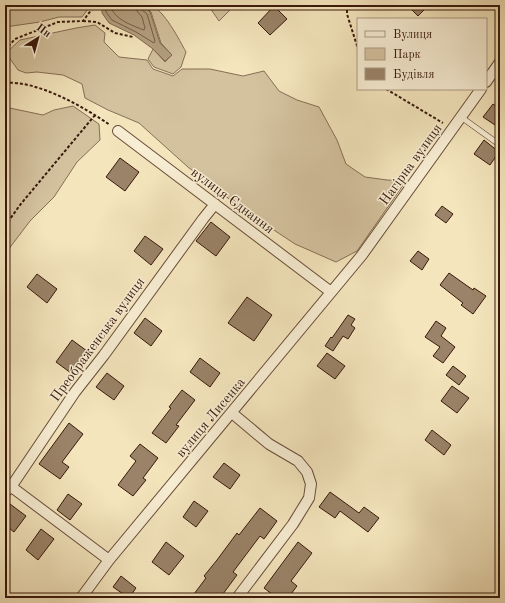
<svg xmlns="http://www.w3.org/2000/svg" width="505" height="603" font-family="'Old Standard TT',serif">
<rect width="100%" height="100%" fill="#f4e5bd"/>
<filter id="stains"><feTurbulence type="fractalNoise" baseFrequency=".005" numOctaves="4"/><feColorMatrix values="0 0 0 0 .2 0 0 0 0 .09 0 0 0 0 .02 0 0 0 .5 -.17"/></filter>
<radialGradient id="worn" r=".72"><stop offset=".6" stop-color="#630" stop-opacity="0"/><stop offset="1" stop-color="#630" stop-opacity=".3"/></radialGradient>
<path fill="#d4c29f" stroke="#866e55" d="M5,5h86l-9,12h-23l-19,5 -35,5z
M144,5c2,0 4,0 6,0 13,3 30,36 36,47l-5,15 -8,7 -19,-7 -6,-8 5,-10 12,13 7,-7 -11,-12 -10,-31z
M208,5h27l-16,16z
M95,25l10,8 -1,9 15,15 28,3 6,9 20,7 9,-7h28l33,7 21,-5 15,20 18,9 22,7 18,33 9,24 19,13 22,3 19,1 -49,70 -21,11 -41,-18 -59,-39 -29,-25 -18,-12 -50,-45 -31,-13 -23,-12 -3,-14 -19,-9 -26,-3 -11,1 -8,-3 -12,-17 14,-13 56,-12z
M73,106l26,18 1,16 -23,22 -23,35 -24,24 -25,33v-147l38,8 11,-5z"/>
<path fill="#b4a080" stroke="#836a51" d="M102,5h41l7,7 10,31 12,12 -7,6 -12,-12 -19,-14 -25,-12 -7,-10z"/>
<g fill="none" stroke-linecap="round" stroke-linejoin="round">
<path stroke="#765c46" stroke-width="1" d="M106,5v7l6,8 24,12 18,11 1,-2 -8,-27 -6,-5v-4
M111,5c0,13 22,21 33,25l1,-2 -3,-11 -5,-6 -1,-6"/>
</g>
<path fill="#9a8368" stroke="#39190b" d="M407,5h22l-11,11z
M274,6l13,13 -17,16 -12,-12z
M493,104l7,5v8l-5,8 -12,-8z
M484,140l15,12 -9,13 -16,-11z
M120,158l19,14 -14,19 -19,-14z
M442,206l11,8 -7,9 -11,-8z
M211,222l19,15 -14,19 -20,-15z
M145,236l18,13 -12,16 -17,-14z
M418,251l11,8 -7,11 -12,-9z
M449,273l24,17 1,-2 12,8 -13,18 -12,-9 2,-2 -23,-18z
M37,274l20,15 -10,14 -20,-16z
M247,297l25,18 -18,26 -26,-18z
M348,315l7,4 -4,6 4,3 -7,11 -5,-3 -10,15 -8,-5 6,-9 1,1z
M145,318l17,13 -11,15 -17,-13z
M436,321l10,7 -5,8 14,11 -12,16 -10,-7 7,-9 -15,-10z
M72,340l15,11 -16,22 -15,-11z
M327,353l18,13 -10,13 -18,-13z
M200,358l20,15 -10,14 -20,-15z
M453,366l13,10 -7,9 -13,-10z
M107,373l17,13 -10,14 -18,-13z
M452,386l17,12 -12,15 -16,-12z
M182,390l13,10 -19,25 3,1 -13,17 -14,-10 19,-25 -2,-1z
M69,423l14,11 -21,28 7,5 -9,12 -21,-15z
M432,430l19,15 -7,10 -19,-15z
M140,444l18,14 -15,20 3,2 -13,16 -15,-11 18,-24 -6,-5z
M224,463l16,12 -10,14 -17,-12z
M330,492l29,21 5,-6 15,11 -11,14 -28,-21 -5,7 -16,-11z
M68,494l14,10 -12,16 -13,-10z
M194,501l14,10 -12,16 -13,-10z
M10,504l16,12 -12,16 -9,-7v-15z
M260,508l17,13 -13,18 -4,-3 -27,36 4,3 -17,23h-29l15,-20 -2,-2 13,-16 20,-27 2,2z
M41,529l13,10 -16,21 -12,-10z
M166,542l18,14 -15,19 -17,-13z
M298,542l14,11 -21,28 6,5 -9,12h-11l-13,-10z
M121,576l15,12 -7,10 -16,-11z"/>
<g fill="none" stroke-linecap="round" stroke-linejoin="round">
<defs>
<path id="lane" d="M461,117l39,28"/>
<path id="street" d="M486,82l14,-20
M118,131l213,161
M232,413l37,31 29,17 9,11 4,12 -2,14 -16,26 -56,74
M5,482l104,78
M5,492l6,-5 64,-95 29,-37 99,-136 12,-15
M81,598l28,-38 253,-305 119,-166"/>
</defs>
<use href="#lane" stroke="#684c38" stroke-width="6"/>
<use href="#street" stroke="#684c38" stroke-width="12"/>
<path stroke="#39190b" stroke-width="2" stroke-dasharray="3 2" stroke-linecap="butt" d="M347,5v9l11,35
M83,21l14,1 18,11 18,4
M5,50l10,-11 43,-17 25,-1 12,-16
M5,83c32,-3 79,24 105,42
M386,89l57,34
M5,226l15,-21 75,-90"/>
<use href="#lane" stroke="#f8eed4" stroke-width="5"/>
<use href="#street" stroke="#f8eed4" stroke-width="10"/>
</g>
<g text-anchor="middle" stroke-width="3" stroke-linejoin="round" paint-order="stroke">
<g font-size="14" fill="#39190b" stroke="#f8eed4">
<text transform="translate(410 164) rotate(-54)" y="5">Нагірна вулиця</text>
<text transform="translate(233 200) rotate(37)" y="5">вулиця Єднання</text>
<text transform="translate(97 339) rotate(-54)" y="5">Преображенська вулиця</text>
<text transform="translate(210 417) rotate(-50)" y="5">вулиця Лисенка</text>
</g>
</g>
<rect width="505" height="603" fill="none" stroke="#f4e5bd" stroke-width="20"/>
<rect x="6" y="6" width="493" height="591" fill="none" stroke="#39190b" stroke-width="2"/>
<rect x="10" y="10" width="485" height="583" fill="none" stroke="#39190b"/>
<rect x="357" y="18" width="130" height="72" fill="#f8eed4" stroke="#ac9984"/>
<rect x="365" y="31" width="20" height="6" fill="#f8eed4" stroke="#ac9984"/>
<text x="393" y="38" font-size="12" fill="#39190b">Вулиця</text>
<rect x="365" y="48" width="20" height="12" fill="#d4c29f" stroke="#ac9984"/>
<text x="393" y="58" font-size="12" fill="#39190b">Парк</text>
<rect x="365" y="68" width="20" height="12" fill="#9a8368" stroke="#ac9984"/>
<text x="393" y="78" font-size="12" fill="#39190b">Будівля</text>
<g transform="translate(38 38) rotate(37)" stroke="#f8eed4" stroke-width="3" paint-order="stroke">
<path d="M0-3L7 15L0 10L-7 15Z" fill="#39190b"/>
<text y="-6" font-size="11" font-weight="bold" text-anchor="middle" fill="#39190b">Пн</text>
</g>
<rect width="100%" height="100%" filter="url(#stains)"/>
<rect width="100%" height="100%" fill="url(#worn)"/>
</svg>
